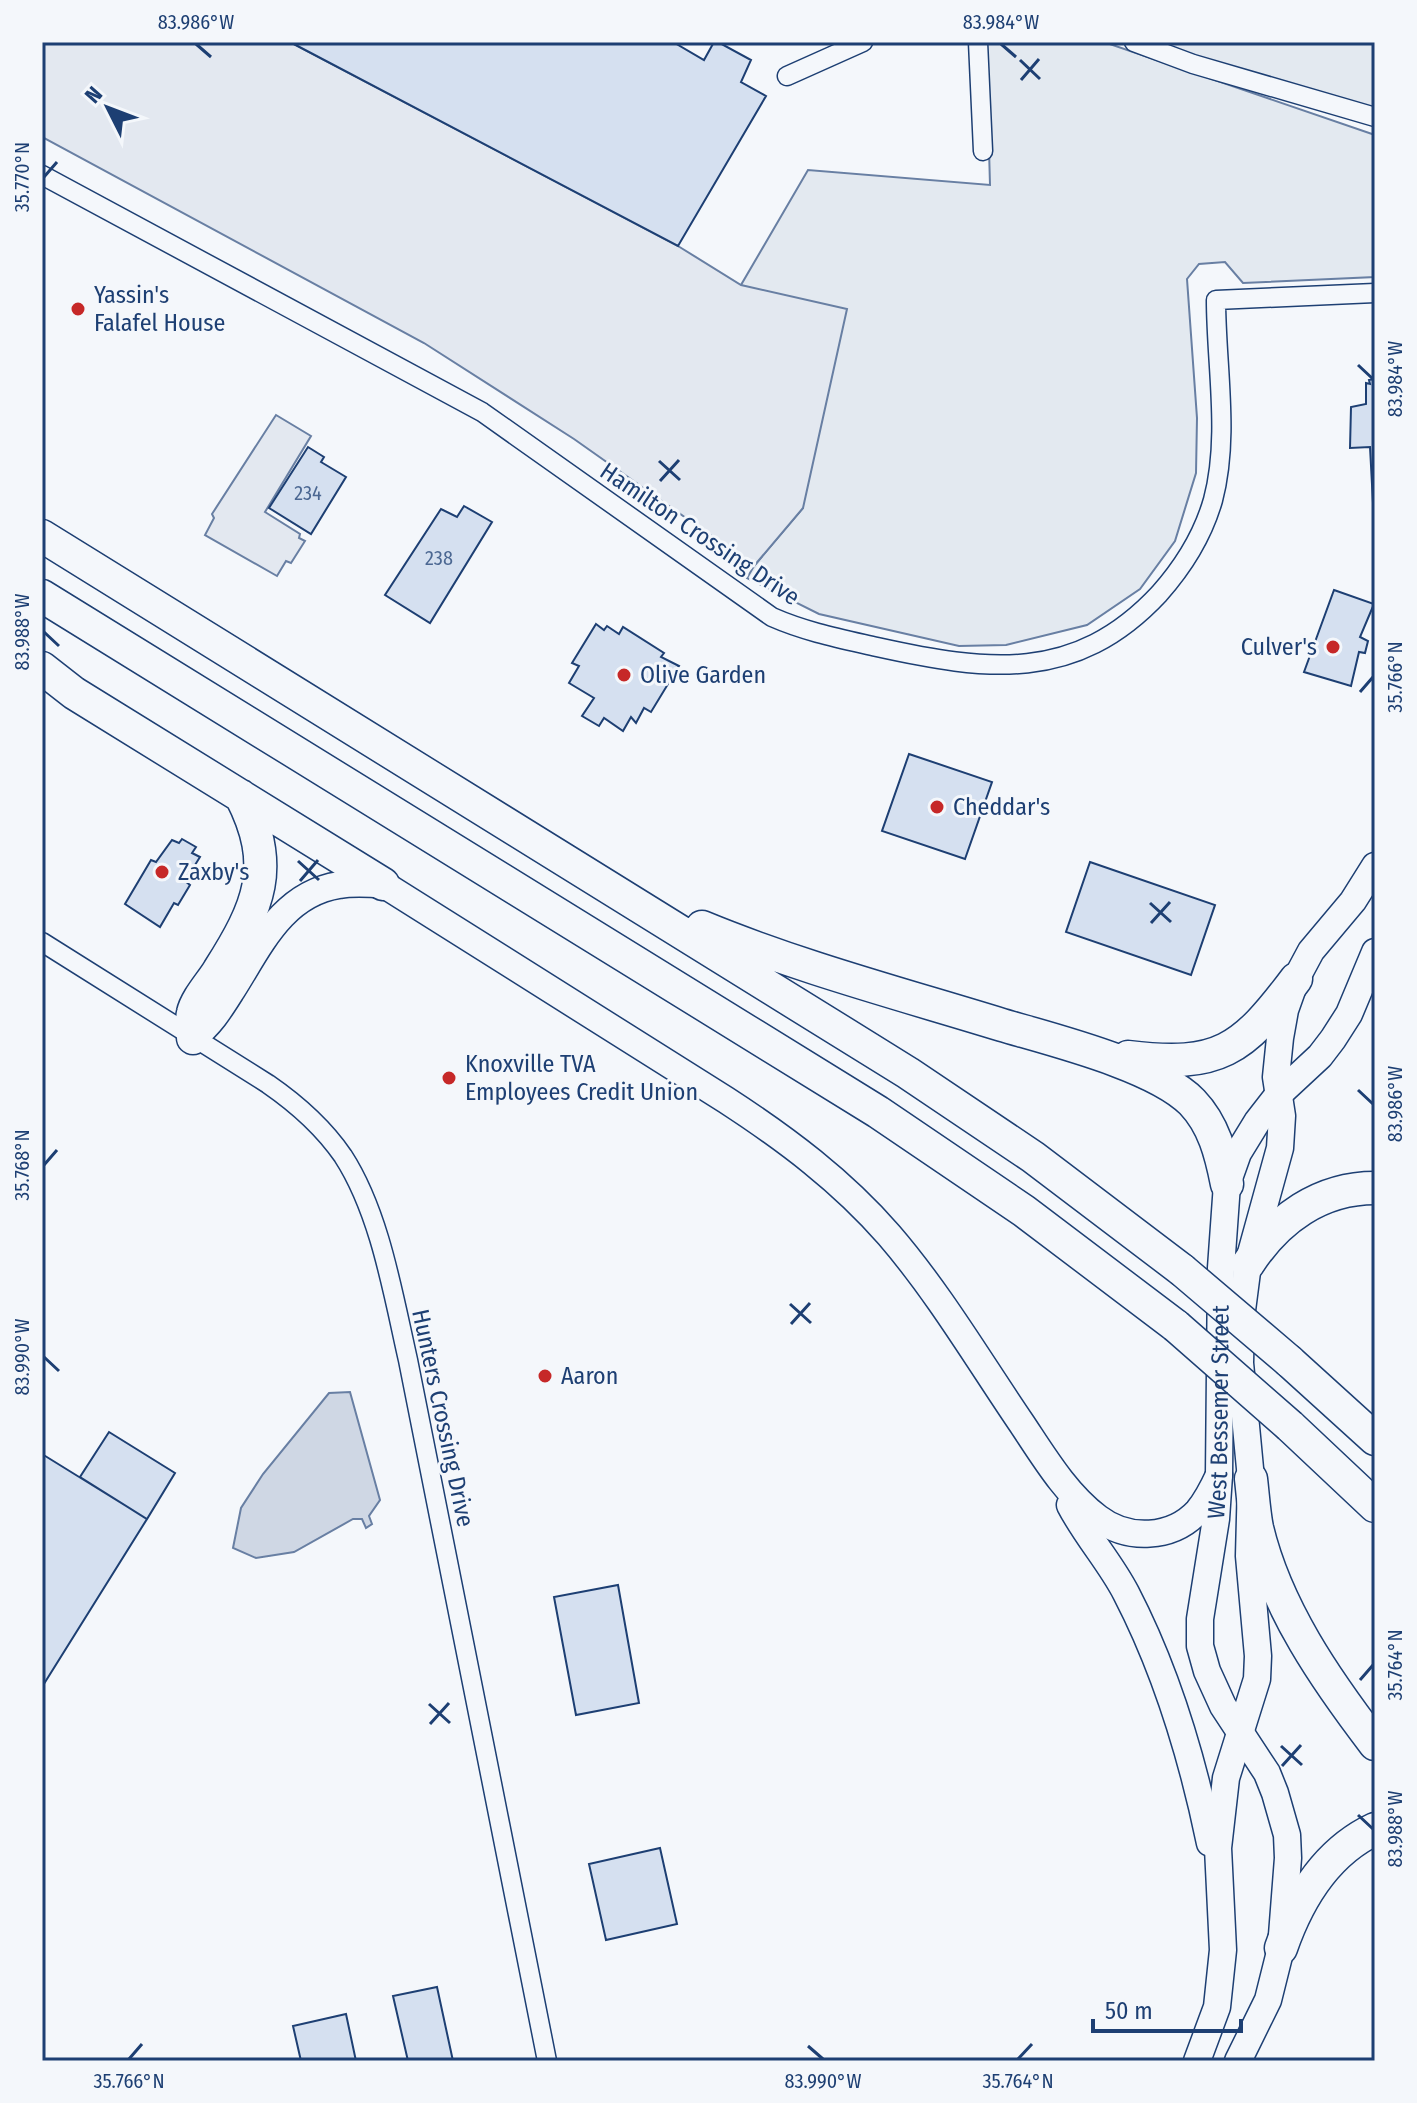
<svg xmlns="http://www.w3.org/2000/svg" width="1417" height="2103" font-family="'Fira Sans Condensed',sans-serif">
<rect width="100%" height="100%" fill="#f4f7fb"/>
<path fill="#e3e9f0" stroke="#687fa3" stroke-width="2" d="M986,42h118l271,93v142l-132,6 -18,-21 -26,2 -12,15 10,139 -1,55 -21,68 -35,48 -53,36 -81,20 -47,1 -140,-32 -72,-36 7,-12 49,-58 -62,-223 67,-115 182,15z
M1138,42h237v66z"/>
<path fill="#e3e8f0" stroke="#687fa3" stroke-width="2" d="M42,42h248l388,204 63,39 106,24 -44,199 -49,58 -180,-127 -150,-96 -382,-206z
M276,415l35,21 -46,76 35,22 -1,4 6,3 -14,22 -5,-2 -9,15 -72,-41 9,-17 -2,-4z"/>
<path fill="#cfd7e4" stroke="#687fa3" stroke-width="2" d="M350,1392l30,108 -11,16 3,8 -6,4 -4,-9h-9l-59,33 -38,6 -23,-10 8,-40 22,-34 66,-81z"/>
<path fill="#d5e0f0" stroke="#1d3f73" stroke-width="2" d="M290,42h383l31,18 10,-18h4l33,18 -10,22 25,14 -88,150z
M1375,379v124h-2l-3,-56 -20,1 1,-41 15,-3v-21l4,1 -1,-4z
M308,447l16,10 -3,5 25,15 -35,57 -42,-26z
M464,506l28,16 -62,101 -45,-28 56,-86 16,8z
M1334,590l40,14 -14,33 8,4 -3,12 -6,-1 -8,34 -47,-14z
M596,624l8,6 3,-4 12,8 4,-7 41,26 -3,4 18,9 -28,46 -7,-4 -8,15 -5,-6 -8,14 -19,-13 -5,8 -17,-10 12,-18 -25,-15 10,-17 -7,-3z
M909,754l83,28 -27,77 -83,-28z
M182,839l14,8 -4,6 8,4 -15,24 5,4 -12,20 -4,-2 -14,24 -35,-23 26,-44 5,2 16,-22 7,3z
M1090,862l125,43 -24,70 -125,-43z
M109,1432l66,41 -28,46 -67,-42z
M42,1454l105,65 -105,168z
M618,1585l21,118 -63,12 -22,-118z
M660,1848l17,76 -71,16 -17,-76z
M437,1987l16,74h-45l-15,-65z
M346,2014l10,47h-55l-8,-35z"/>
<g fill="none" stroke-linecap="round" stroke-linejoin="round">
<defs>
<path id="street" d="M978,42l5,109
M1134,42l59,22 182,53
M787,76l76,-34
M42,175l440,237 290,205c34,15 70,22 105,30 109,24 198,37 282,-53 24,-27 44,-59 54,-94 17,-64 3,-135 3,-200l159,-7
M42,942l226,142c29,20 55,43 75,72 37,57 50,138 65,204l139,701"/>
<g id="secondary">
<path d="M193,1038c18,-14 27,-29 39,-48 28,-44 50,-96 107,-105 14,-3 30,-1 44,-1l343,216c60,39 116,81 163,135 50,58 90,126 133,189 22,33 44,70 76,94 30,23 74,21 100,-7 9,-11 15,-23 21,-36"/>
<path d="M1070,1505c16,31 40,57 56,88 41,79 66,163 84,250"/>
<path d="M1197,2061l20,-54 6,-57 -5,-102 8,-70 31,-99 1,-23 -9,-100 2,-77 -11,-116 1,-45 7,-54 32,-116 2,-32 -6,-39 4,-39 5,-28 11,-31 15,-28 42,-50 22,-35"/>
<path id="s1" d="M1238,2061l30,-61 13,-52 7,-90 -1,-23 -12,-42 -8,-20 -44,-67 -16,-35 -7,-25v-27l16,-100 3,-44 2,-207 6,-84 11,-31 19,-31 21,-27 42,-39 13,-17 16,-25 26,-62"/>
</g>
<path id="highway" d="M42,536l866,537 125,84 149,113
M42,596l836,516 146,99 152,115
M42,668l32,25 309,191
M702,927c97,40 199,67 300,98 51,15 153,40 190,77 22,23 29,52 35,82
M193,1038c0,-8 -2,-18 0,-25 3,-14 19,-31 26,-43 40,-63 58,-104 22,-174
M1128,1057c91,11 114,-6 168,-78
M1248,1264c29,-45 72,-76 127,-76
M1289,1361l86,78
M1290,1426l85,80
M1251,1479c2,17 3,34 6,49 19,80 69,152 118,216
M1281,1948c17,-49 45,-96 94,-119"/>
</defs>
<use href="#street" stroke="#1d3f73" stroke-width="21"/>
<use href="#secondary" stroke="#1d3f73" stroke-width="29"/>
<use href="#highway" stroke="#1d3f73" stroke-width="35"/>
<use href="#street" stroke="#f4f7fb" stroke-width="18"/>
<use href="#secondary" stroke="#f4f7fb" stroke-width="26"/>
<use href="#highway" stroke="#f4f7fb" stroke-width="32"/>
<defs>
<path id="highway-bridge" d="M1182,1270l107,91
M1176,1326l114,100"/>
</defs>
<use href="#highway-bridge" stroke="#1d3f73" stroke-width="35" stroke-linecap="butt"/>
<use href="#highway-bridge" stroke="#f4f7fb" stroke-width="32"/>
</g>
<path fill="none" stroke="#1d3f73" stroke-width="3" d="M196,44l15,13M1001,44l15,13M1020,60l20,19M1021,80l18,-21M44,177l13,-15M1358,365l15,14M659,461l21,19M660,481l19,-21M44,632l15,14M1360,692l13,-15M298,861l21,19M300,881l18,-21M1150,903l21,19M1151,923l19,-21M1358,1090l15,14M44,1165l13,-15M790,1304l21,19M791,1324l19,-21M44,1357l15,14M1360,1680l13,-15M429,1704l21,19M430,1724l19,-21M1281,1746l21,19M1282,1766l19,-21M1358,1815l15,14M808,2046l15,13M129,2059l13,-15M1018,2059l14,-15"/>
<g fill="#c62828" stroke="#f4f7fb" stroke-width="3">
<circle cx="78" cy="309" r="8"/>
<circle cx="1333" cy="647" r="8"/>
<circle cx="624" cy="675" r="8"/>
<circle cx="937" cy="807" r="8"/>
<circle cx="162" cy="872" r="8"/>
<circle cx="449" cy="1078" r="8"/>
<circle cx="545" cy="1376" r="8"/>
</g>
<g text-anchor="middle" stroke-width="6" stroke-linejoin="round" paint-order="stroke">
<g font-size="20" fill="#4b6792">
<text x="308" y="500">234</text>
<text x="439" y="565">238</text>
</g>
<g font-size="24" fill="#1d3f73" stroke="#f4f7fb" text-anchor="start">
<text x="94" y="303">Yassin's<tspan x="94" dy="28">Falafel House</tspan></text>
<text x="1317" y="655" text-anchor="end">Culver's</text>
<text x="640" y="683">Olive Garden</text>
<text x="953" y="815">Cheddar's</text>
<text x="178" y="880">Zaxby's</text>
<text x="465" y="1072">Knoxville TVA<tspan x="465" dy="28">Employees Credit Union</tspan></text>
<text x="561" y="1384">Aaron</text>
</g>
<g font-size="24" fill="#1d3f73" stroke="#f4f7fb">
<text transform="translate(700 534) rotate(34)" y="8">Hamilton Crossing Drive</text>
<text dy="8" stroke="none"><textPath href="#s1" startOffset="680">West Bessemer Street</textPath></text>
<text transform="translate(443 1418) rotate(78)" y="8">Hunters Crossing Drive</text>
</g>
</g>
<rect width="1417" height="2103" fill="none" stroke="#f4f7fb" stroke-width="88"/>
<g transform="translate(108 108) rotate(312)" stroke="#f4f7fb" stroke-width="6" paint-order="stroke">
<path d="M0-6L14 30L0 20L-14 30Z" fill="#1d3f73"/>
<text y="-12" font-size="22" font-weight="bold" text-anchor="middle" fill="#1d3f73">N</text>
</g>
<path d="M1093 2019v12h148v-12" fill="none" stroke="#1d3f73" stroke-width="4"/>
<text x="1105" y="2019" font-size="24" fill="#1d3f73" stroke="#f4f7fb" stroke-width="6" paint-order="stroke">50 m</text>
<rect x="44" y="44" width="1329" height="2015" fill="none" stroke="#1d3f73" stroke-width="3"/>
<g font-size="20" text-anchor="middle" fill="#1d3f73">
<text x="196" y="29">83.986°W</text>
<text x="1001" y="29">83.984°W</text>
<text transform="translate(22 177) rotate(-90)" y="7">35.770°N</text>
<text transform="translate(1395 379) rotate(-90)" y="7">83.984°W</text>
<text transform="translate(22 632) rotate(-90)" y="7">83.988°W</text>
<text transform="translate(1395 677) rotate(-90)" y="7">35.766°N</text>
<text transform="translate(1395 1104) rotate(-90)" y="7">83.986°W</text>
<text transform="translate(22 1165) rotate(-90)" y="7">35.768°N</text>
<text transform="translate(22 1357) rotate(-90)" y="7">83.990°W</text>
<text transform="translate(1395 1665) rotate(-90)" y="7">35.764°N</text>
<text transform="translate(1395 1829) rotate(-90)" y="7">83.988°W</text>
<text x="129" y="2088">35.766°N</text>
<text x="823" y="2088">83.990°W</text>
<text x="1018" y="2088">35.764°N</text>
</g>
</svg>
